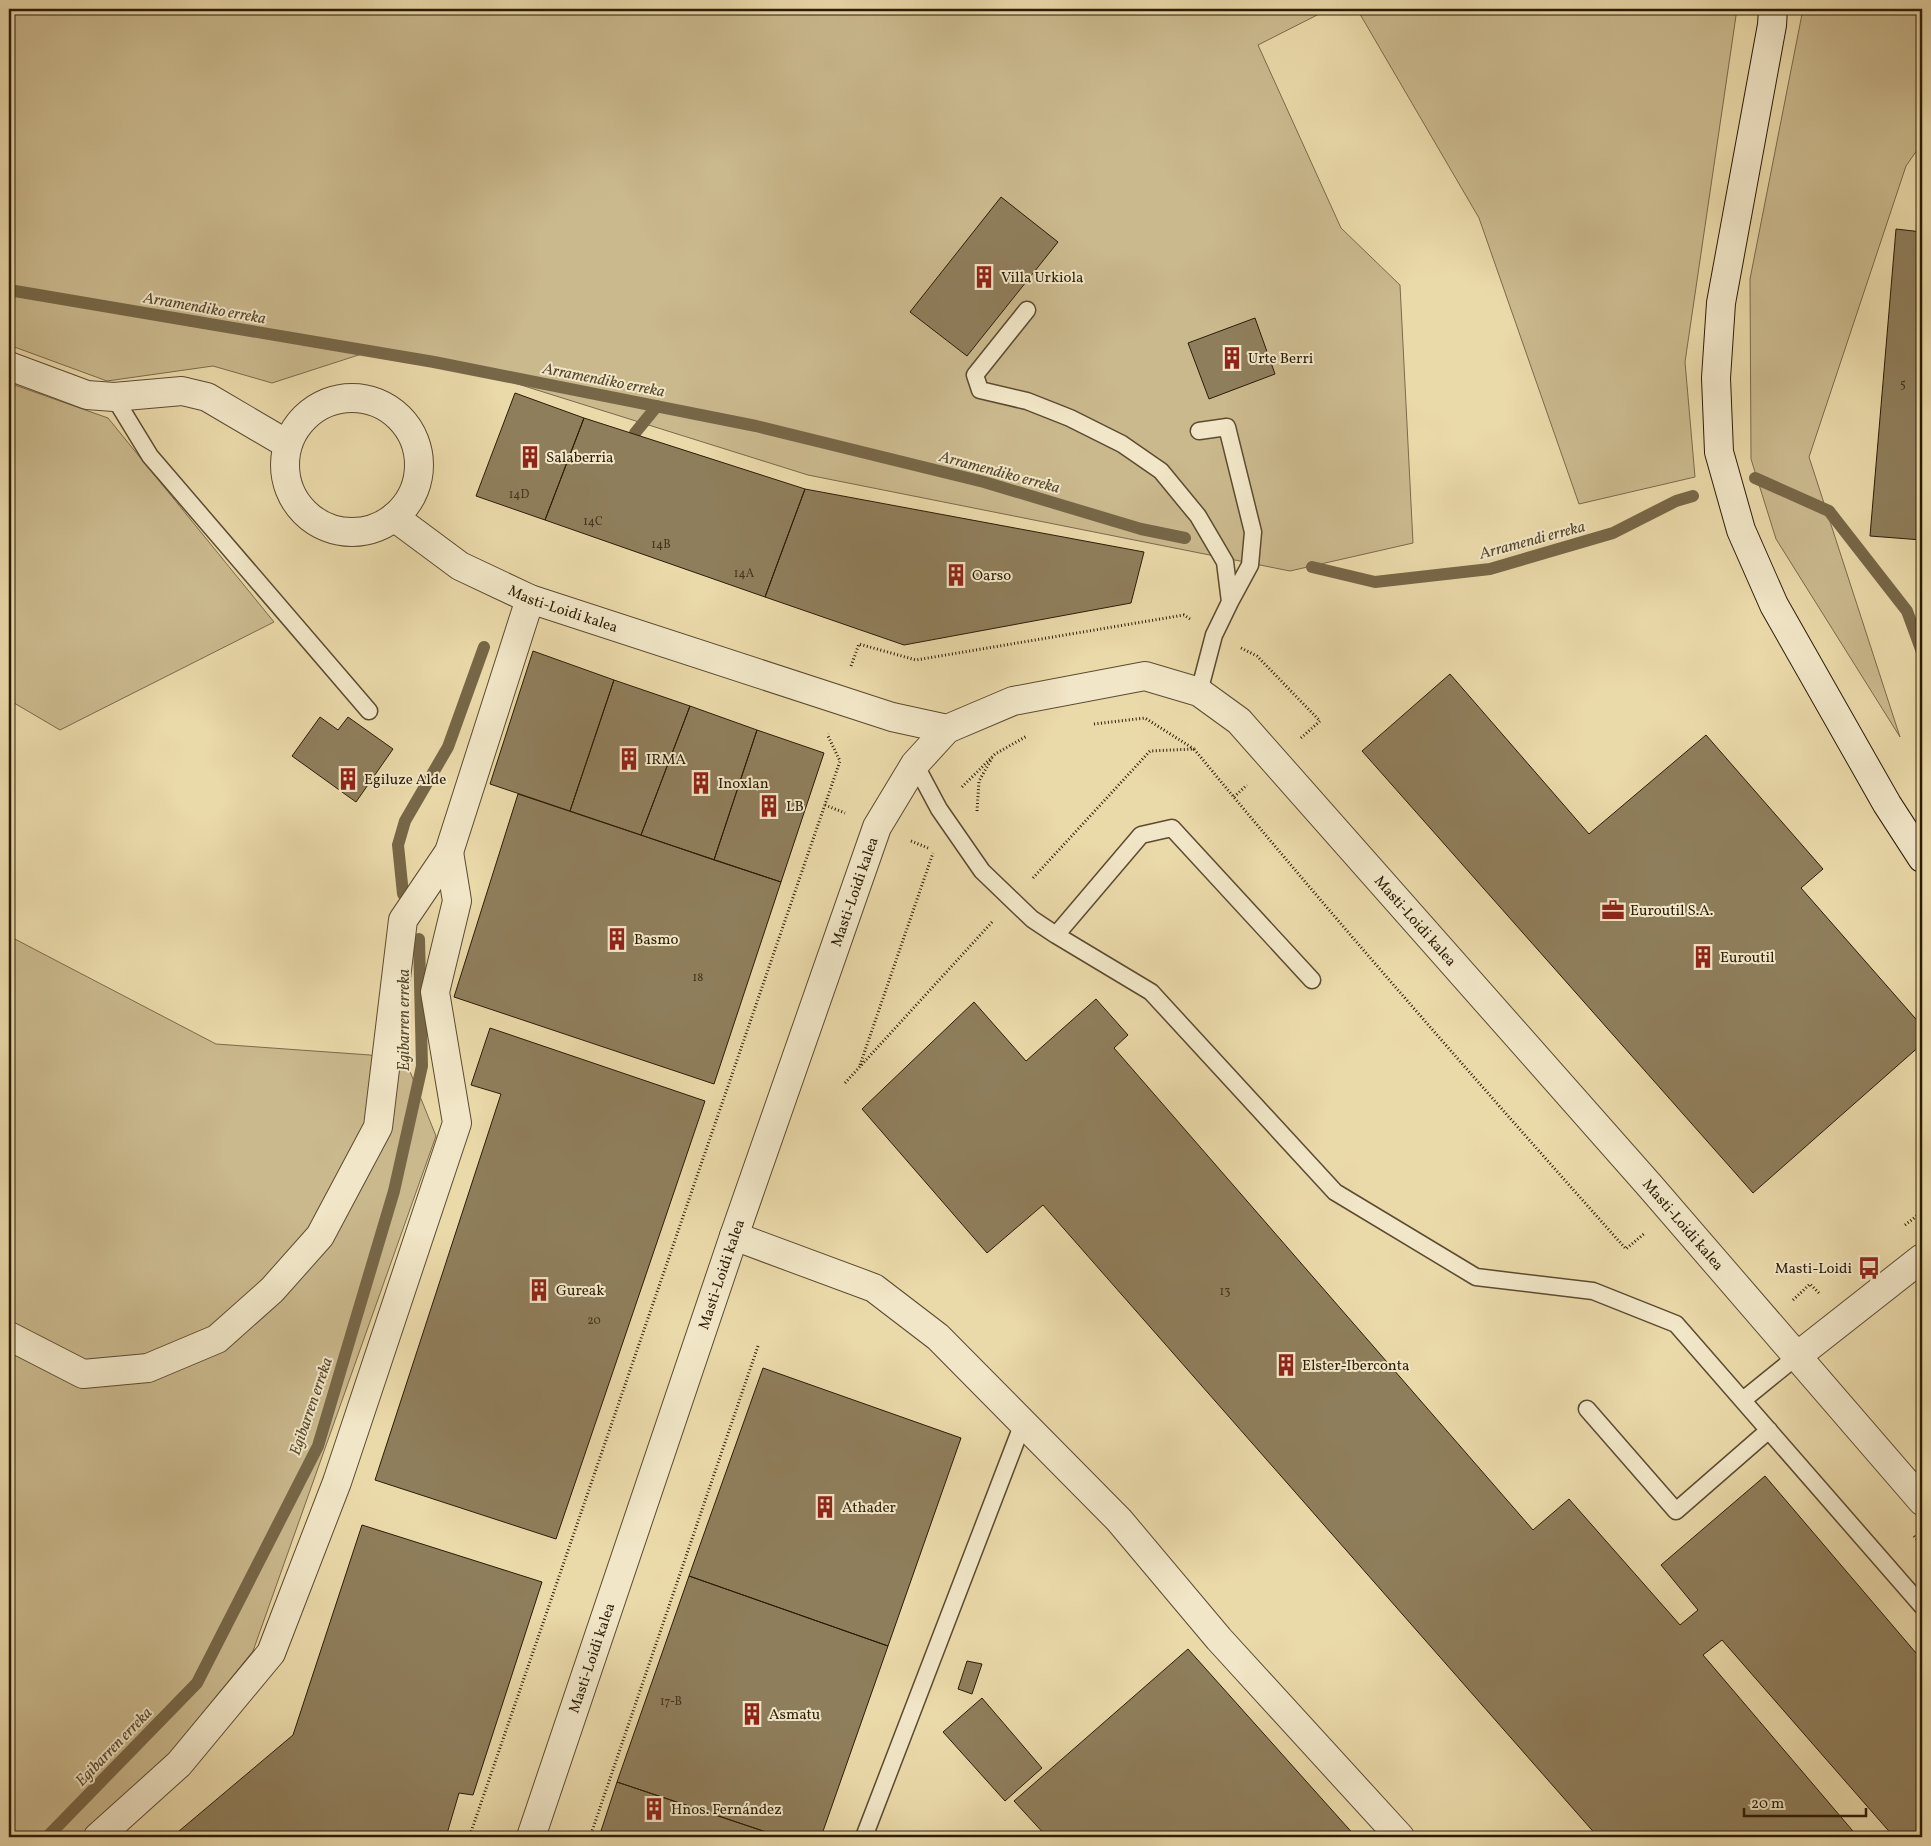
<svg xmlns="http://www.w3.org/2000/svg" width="1931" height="1846" font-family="Vollkorn,serif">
<rect width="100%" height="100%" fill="#ead9a9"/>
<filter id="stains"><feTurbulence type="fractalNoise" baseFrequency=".004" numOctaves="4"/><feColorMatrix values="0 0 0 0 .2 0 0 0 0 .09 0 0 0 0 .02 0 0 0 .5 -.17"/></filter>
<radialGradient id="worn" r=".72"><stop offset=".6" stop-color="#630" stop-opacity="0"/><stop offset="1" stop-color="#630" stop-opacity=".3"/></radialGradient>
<path fill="#cab98d" stroke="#7b6a4a" d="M9,9h1320l-71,36 83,183 59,57 13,258 -123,28 -482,-96 -354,-111 -80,-14 -102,33 -59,-17 -106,15 -98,-36z
M1357,9h380l-52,353 10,115 -116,27 -100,-286z
M1803,9h119v134l-16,23 -97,291 91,280 -124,-198 -25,-80 -1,-180z
M9,383l99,35 166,204 -214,108 -51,-30z
M9,936l207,108 154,11 37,9 29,72 -183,515 -85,105 -88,81h-71z"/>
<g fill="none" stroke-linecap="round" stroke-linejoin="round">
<path stroke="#776747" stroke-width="12" d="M9,290l425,72 322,64 228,56 157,47 44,9
M635,433l22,-27
M1755,478l74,33 78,100 15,41
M1312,567l63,15 115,-13 123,-36 63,-32 17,-5
M403,894l-5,-49 7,-24 43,-74 36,-100
M47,1837l150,-154 121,-237 76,-255 28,-125 -3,-127"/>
</g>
<path fill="#8f7e5b" stroke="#2c1c06" d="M1001,197l57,45 -91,114 -57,-44z
M1896,229l26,3v308l-52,-4z
M1255,318l20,56 -66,25 -21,-56z
M515,393l69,25 -39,102 -69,-24z
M584,418l221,71 -40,108 -220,-77z
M805,489l339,63 -13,51 -227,42 -139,-48z
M533,651l81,29 -44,131 -80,-27z
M1450,674l139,160 117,-99 117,134 -22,19 121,138v18l-169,149 -391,-442z
M614,680l76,26 -49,129 -71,-24z
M690,706l67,24 -43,130 -73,-25z
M320,717l18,13 10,-13 45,32 -37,53 -64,-46z
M757,730l67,23 -43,129 -67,-22z
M518,794l263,88 -67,202 -260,-87z
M1096,999l32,36 -14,13 419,482 36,-31 111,126 18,-15 -37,-45 104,-89 157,184v177h-28l-172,-197 -19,15 155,182h-260l-555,-632 -56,48 -125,-144 112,-107 52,59z
M490,1028l215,73 -149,438 -181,-59 126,-386 -30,-9z
M763,1368l198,70 -73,208 -199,-70z
M362,1525l180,57 -69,213 -14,-2 -13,44h-274l121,-102z
M689,1576l199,70 -67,191h-40l-164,-55z
M1188,1649l168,188h-309l-33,-36z
M967,1661l15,3 -10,30 -14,-5z
M982,1698l60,70 -37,33 -62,-69z
M617,1782l164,55h-182z"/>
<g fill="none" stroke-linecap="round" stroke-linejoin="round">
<defs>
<path id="lane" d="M1027,310l-52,65 5,15 47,11 43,17 52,26 39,27 37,45 27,46 5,40 -16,33 -15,57
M114,397l36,59 219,255
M1199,431l28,-4 26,105 -3,33 -20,37
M915,764l24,45 43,62 50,48 24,16 95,57 184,200 141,85 117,14 83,33 246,282
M1056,935l85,-100 31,-7 140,152
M1743,1400l53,-43
M1587,1409l89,102 93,-81
M864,1837l159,-414"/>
<g id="street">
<path d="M9,366l78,29 27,2 68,-6 25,6 80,47"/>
<circle cx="352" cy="465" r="67"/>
<path id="s1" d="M394,517l66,49 70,33 362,118 55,12 66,-28 132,-25 54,16 40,29 411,465 272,315"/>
<path d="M734,1236l140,52 64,49 181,183 100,119 181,198"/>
<path d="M9,1336l74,38 65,-6 69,-29 55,-49 48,-54 58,-109 25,-207 46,-68 81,-253"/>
<path d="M1796,1357l126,-99"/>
<path d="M98,1837l81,-73 92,-111 66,-171 120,-359 -22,-131 22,-91 -8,-49"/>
<path id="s2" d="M531,1837l203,-601 143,-409 38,-63 32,-35"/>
</g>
<path id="secondary" d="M1773,9l-1,16 -51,278 -5,75 3,74 22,78 33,75 113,199 35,54"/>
</defs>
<use href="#lane" stroke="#5c4b2f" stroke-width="19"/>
<use href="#street" stroke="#5c4b2f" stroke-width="30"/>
<use href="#secondary" stroke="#2c1c06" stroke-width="30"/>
<path stroke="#2c1c06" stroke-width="3" stroke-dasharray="1 2.5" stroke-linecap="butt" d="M1241,648l16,8 63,65 -19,17
M851,666l8,-22 57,16 268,-45 6,4
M1094,724l51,-6 49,31
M962,787l33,-33 32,-18
M1234,797l13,-12
M825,805l20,8
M977,811l2,-30 13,-23
M911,841l17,7
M1033,878l117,-127 44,-2c140,170 285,335 432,500l19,-16
M860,1065l73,-212
M845,1083l148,-162
M1905,1225l17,-13
M1793,1300l17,-16 9,9
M1914,1536l8,9
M467,1837l4,-5 369,-1071 -12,-25 1,-2
M590,1837l168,-491"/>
<use href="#lane" stroke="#f1e6c7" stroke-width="16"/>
<use href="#street" stroke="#f1e6c7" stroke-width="28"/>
<use href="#secondary" stroke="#f1e6c7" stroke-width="28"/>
</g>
<defs>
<symbol id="building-bare" viewBox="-9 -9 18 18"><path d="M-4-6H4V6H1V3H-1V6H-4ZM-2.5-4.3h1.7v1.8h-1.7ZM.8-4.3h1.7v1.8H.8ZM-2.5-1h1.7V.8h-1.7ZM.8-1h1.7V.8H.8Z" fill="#8f2418" stroke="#f1e6c7" stroke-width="2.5" paint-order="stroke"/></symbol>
<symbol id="office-bare" viewBox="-9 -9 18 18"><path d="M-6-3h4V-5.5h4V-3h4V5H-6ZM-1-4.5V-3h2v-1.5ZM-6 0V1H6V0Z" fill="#8f2418" stroke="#f1e6c7" stroke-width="2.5" paint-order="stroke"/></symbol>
<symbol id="bus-bare" viewBox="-9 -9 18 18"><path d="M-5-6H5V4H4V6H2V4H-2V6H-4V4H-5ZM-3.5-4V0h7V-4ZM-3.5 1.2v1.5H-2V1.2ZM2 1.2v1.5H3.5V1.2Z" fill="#8f2418" stroke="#f1e6c7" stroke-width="2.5" paint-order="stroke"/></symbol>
</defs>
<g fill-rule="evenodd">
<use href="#building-bare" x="968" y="261" width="32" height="32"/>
<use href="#building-bare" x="1216" y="342" width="32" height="32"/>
<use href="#building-bare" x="514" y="441" width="32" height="32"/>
<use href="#building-bare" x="940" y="559" width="32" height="32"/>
<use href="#building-bare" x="613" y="743" width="32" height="32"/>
<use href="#building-bare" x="332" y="763" width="32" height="32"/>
<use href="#building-bare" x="685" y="767" width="32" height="32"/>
<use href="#building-bare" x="753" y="790" width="32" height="32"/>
<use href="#office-bare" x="1597" y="894" width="32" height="32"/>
<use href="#building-bare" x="601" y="923" width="32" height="32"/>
<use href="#building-bare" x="1687" y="941" width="32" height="32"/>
<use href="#bus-bare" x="1853" y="1252" width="32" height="32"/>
<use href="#building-bare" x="523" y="1274" width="32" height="32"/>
<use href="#building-bare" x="1270" y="1349" width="32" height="32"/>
<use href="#building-bare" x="809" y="1491" width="32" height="32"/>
<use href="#building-bare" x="736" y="1698" width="32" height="32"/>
<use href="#building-bare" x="638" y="1793" width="32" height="32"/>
</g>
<g text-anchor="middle" stroke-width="4" stroke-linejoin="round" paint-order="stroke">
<g font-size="12" fill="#45341b">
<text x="1903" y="388">5</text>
<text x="519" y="498">14D</text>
<text x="593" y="525">14C</text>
<text x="661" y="548">14B</text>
<text x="744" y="577">14A</text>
<text x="698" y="981">18</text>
<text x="1225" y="1295">13</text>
<text x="594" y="1324">20</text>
<text x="671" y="1705">17-B</text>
</g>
<g font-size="15" fill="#2c1c06" stroke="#f1e6c7" text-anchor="start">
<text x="1001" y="282">Villa Urkiola</text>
<text x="1248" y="363">Urte Berri</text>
<text x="546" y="462">Salaberria</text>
<text x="972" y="580">Oarso</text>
<text x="646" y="764">IRMA</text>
<text x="364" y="784">Egiluze Alde</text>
<text x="718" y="788">Inoxlan</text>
<text x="786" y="811">LB</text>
<text x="1630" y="915">Euroutil S.A.</text>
<text x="634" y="944">Basmo</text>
<text x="1720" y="962">Euroutil</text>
<text x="1852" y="1273" text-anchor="end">Masti-Loidi</text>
<text x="556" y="1295">Gureak</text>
<text x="1302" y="1370">Elster-Iberconta</text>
<text x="842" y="1512">Athader</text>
<text x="769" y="1719">Asmatu</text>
<text x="671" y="1814">Hnos. Fernández</text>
</g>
<g font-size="15" fill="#2c1c06" stroke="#f1e6c7">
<text dy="5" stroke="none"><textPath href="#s1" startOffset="194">Masti-Loidi kalea</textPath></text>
<text dy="5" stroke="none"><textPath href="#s2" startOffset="999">Masti-Loidi kalea</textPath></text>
<text dy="5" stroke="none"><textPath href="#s1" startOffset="1175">Masti-Loidi kalea</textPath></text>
<text dy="5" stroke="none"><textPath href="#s1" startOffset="1580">Masti-Loidi kalea</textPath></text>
<text dy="5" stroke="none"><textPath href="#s2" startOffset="594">Masti-Loidi kalea</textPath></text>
<text dy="5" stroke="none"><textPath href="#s2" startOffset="189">Masti-Loidi kalea</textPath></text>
</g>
<g font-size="16" font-style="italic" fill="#58482c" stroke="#f1e6c7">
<text transform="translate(205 307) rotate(10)" y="6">Arramendiko erreka</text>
<text transform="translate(604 379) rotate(11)" y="6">Arramendiko erreka</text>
<text transform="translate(1000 471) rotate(15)" y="6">Arramendiko erreka</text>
<text transform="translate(1532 539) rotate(-15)" y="6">Arramendi erreka</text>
<text transform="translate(403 1020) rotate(-90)" y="6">Egibarren erreka</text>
<text transform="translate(310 1406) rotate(-71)" y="6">Egibarren erreka</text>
<text transform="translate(113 1746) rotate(-46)" y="6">Egibarren erreka</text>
</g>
</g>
<rect width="1931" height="1846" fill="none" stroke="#ead9a9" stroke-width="30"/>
<rect x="10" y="10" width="1911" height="1826" fill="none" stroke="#2c1c06" stroke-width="2.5"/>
<rect x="15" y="15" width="1901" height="1816" fill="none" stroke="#2c1c06"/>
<path d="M1744 1808v8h122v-8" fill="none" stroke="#2c1c06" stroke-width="2.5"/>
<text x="1751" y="1808" font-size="15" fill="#2c1c06" stroke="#f1e6c7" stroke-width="4" paint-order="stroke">20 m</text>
<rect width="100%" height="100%" filter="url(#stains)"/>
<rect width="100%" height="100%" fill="url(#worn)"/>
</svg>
